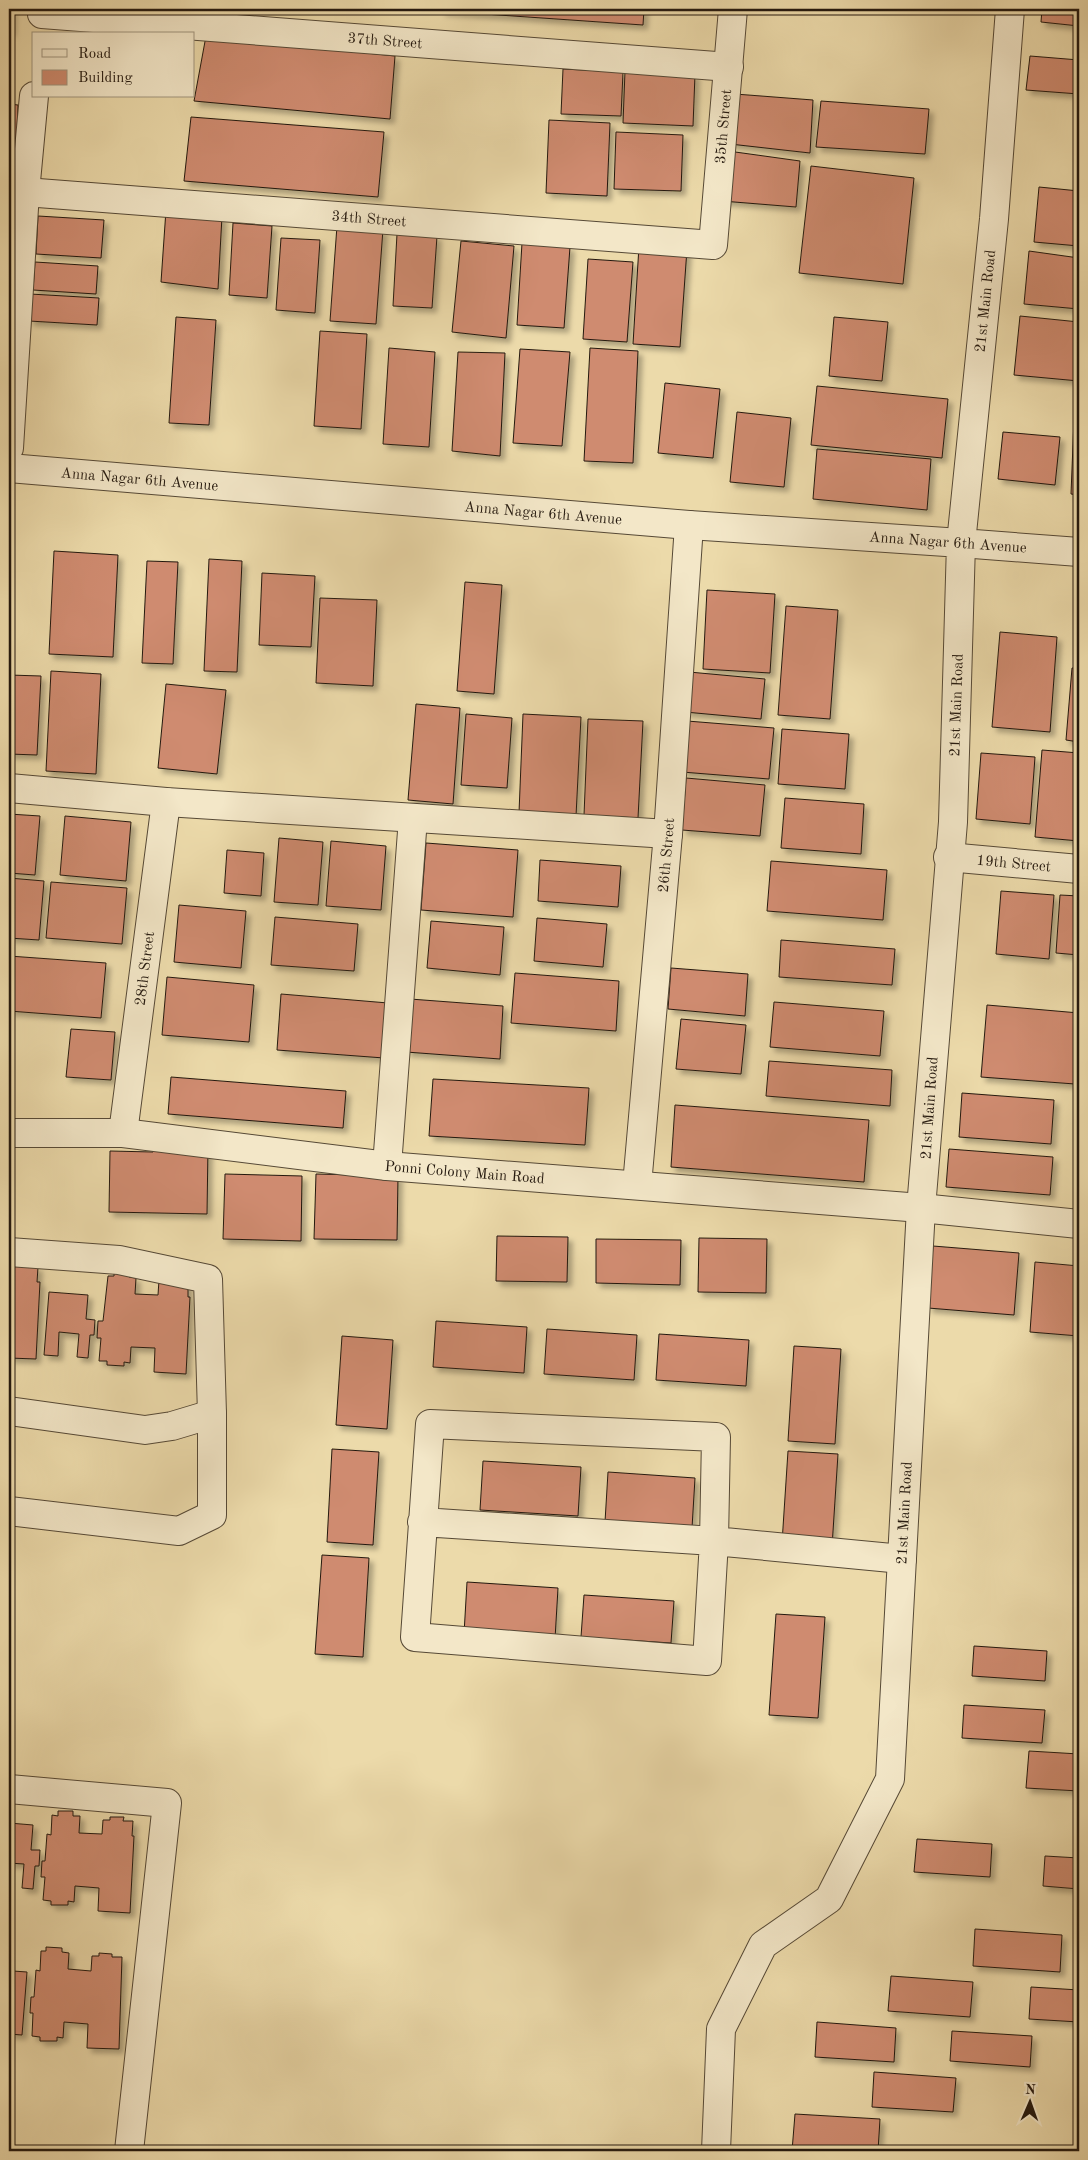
<svg xmlns="http://www.w3.org/2000/svg" width="1088" height="2160" font-family="'Old Standard TT',serif">
<defs>
<filter id="shadow"><feDropShadow dx="4.5" dy="4.5" stdDeviation="2.5" flood-color="#0004"/></filter>
</defs>
<rect width="100%" height="100%" fill="#ecdaaa"/>
<filter id="stains"><feTurbulence type="fractalNoise" baseFrequency=".004" numOctaves="4"/><feColorMatrix values="0 0 0 0 .2 0 0 0 0 .09 0 0 0 0 .02 0 0 0 .5 -.17"/></filter>
<radialGradient id="worn" r=".72"><stop offset=".6" stop-color="#630" stop-opacity="0"/><stop offset="1" stop-color="#630" stop-opacity=".3"/></radialGradient>
<path fill="#cf8b6f" stroke="#24190f" filter="url(#shadow)" d="M9,9h3l-1,23h-2z
M441,9h203l-1,16 -202,-14z
M1042,9h37v17l-38,-4z
M206,36l189,20 -5,63 -196,-18z
M1030,56l49,4v34l-53,-4z
M563,69l60,3 -2,44 -60,-2z
M625,71l70,3 -2,52 -70,-3z
M735,94l78,6 -3,53 -80,-9z
M821,101l108,8 -4,45 -109,-7z
M9,104l9,1 -2,54 -7,-1z
M191,117l193,15 -6,65 -194,-16z
M549,120l61,3 -3,73 -61,-3z
M616,132l67,3 -2,56 -67,-2z
M728,151l72,10 -4,46 -74,-6z
M811,166l103,12 -11,106 -104,-11z
M9,167h3l-3,45z
M1039,187l40,4v55l-45,-4z
M166,210l56,6 -4,73 -57,-7z
M38,216l66,4 -3,38 -65,-4z
M233,223l39,3 -5,72 -38,-3z
M337,226l46,3 -7,95 -46,-3z
M397,234l40,2 -5,72 -39,-2z
M281,238l39,2 -5,73 -39,-3z
M461,241l53,5 -8,92 -54,-6z
M522,243l48,4 -6,81 -47,-3z
M639,246l48,3 -7,98 -47,-3z
M1029,251l50,7v51l-55,-5z
M588,259l45,3 -6,80 -44,-3z
M35,262l63,4 -2,28 -63,-4z
M30,294l69,4 -2,27 -68,-4z
M1020,316l59,6v59l-65,-6z
M176,317l40,3 -7,105 -40,-2z
M834,317l54,5 -6,59 -53,-5z
M320,331l47,3 -6,95 -47,-3z
M389,348l46,4 -6,95 -46,-3z
M590,348l48,3 -5,112 -49,-2z
M520,349l50,3 -8,94 -49,-3z
M458,352l47,1 -5,103 -48,-5z
M665,383l55,6 -7,69 -55,-5z
M817,386l131,13 -6,59 -131,-13z
M737,412l54,6 -7,69 -54,-5z
M1074,419h5v76l-8,-1z
M1003,432l57,5 -5,48 -57,-6z
M817,449l114,10 -4,51 -114,-11z
M54,551l64,4 -5,102 -64,-3z
M209,559l33,2 -5,111 -33,-1z
M147,561l31,1 -5,102 -31,-1z
M262,573l53,3 -4,71 -52,-2z
M465,582l37,3 -8,109 -37,-3z
M707,590l68,4 -5,79 -67,-4z
M320,598l57,2 -4,86 -57,-3z
M786,606l52,4 -8,109 -52,-4z
M1000,632l57,5 -7,95 -58,-5z
M1072,668h7v74l-13,-2z
M51,671l50,3 -5,100 -50,-3z
M689,672l76,7 -4,40 -76,-7z
M9,675l32,1 -4,79 -28,-1z
M166,684l60,6 -9,84 -59,-6z
M416,704l44,4 -7,96 -45,-4z
M466,714l46,4 -5,70 -46,-3z
M523,714l58,3 -5,99 -57,-3z
M588,719l55,2 -5,97 -54,-3z
M687,721l87,7 -5,51 -87,-7z
M782,729l67,5 -4,55 -67,-5z
M1042,750l37,3v88l-44,-4z
M981,753l54,4 -5,67 -54,-5z
M686,778l79,7 -5,51 -78,-6z
M785,798l79,6 -3,50 -80,-6z
M9,814l31,2 -5,59 -26,-2z
M65,816l66,6 -5,59 -66,-6z
M279,838l44,4 -5,63 -44,-3z
M331,841l55,5 -5,64 -55,-4z
M426,843l92,7 -5,67 -92,-7z
M227,850l37,3 -3,43 -37,-3z
M540,860l81,6 -3,41 -80,-6z
M771,861l116,9 -4,50 -116,-9z
M9,878l35,3 -5,59 -30,-2z
M51,882l76,6 -5,56 -76,-6z
M1001,891l53,4 -5,64 -53,-5z
M1060,895l19,1v59l-23,-2z
M179,905l67,6 -5,57 -67,-6z
M275,917l83,7 -4,47 -83,-6z
M537,918l70,6 -4,43 -69,-6z
M431,921l73,6 -4,48 -73,-7z
M781,940l114,9 -3,36 -113,-8z
M9,956l97,7 -5,55 -92,-7z
M671,968l77,6 -3,42 -77,-7z
M515,973l104,8 -3,50 -105,-8z
M167,977l87,8 -5,57 -87,-7z
M281,994l107,9 -4,55 -107,-8z
M410,999l93,7 -3,53 -94,-7z
M774,1002l110,9 -4,45 -110,-9z
M987,1005l92,8 -4,71 -94,-7z
M681,1019l65,6 -5,49 -65,-5z
M71,1029l44,3 -4,48 -45,-3z
M769,1061l123,9 -2,36 -124,-10z
M171,1077l175,14 -3,37 -175,-14z
M433,1079l156,9 -4,57 -156,-9z
M962,1093l92,7 -3,44 -92,-7z
M675,1105l194,15 -5,62 -193,-15z
M1078,1139h1v36l-4,-1z
M153,1145l55,1 -1,68 -98,-2 1,-61 43,1z
M949,1149l104,8 -3,38 -104,-8z
M225,1174l77,2 -1,65 -78,-2z
M316,1174l82,2 -1,64 -83,-1z
M1078,1179h1v36h-4z
M497,1236l71,1 -1,45 -71,-1z
M699,1238l68,1 -1,54 -68,-1z
M596,1239l85,1 -1,45 -84,-2z
M933,1246l86,7 -5,62 -86,-7z
M1035,1262l44,4v70l-49,-4z
M9,1266l29,1 -1,15h3l-4,77 -27,-1z
M114,1272h15v5l7,1 -1,16 23,1 1,-15 29,2v15h2l-4,77 -32,-2 1,-24 -24,-1 -1,16 -6,-1v4l-17,-1v-4h-8l2,-23h-4l1,-17h5l5,-45h6z
M49,1292l39,3 -2,24 9,1 -1,15h-4l-2,23 -11,-1 2,-23 -20,-2 -1,24 -14,-1z
M436,1321l91,6 -3,46 -91,-6z
M547,1329l90,6 -3,45 -90,-6z
M659,1334l90,6 -3,46 -90,-6z
M342,1336l51,4 -6,89 -51,-4z
M794,1346l47,3 -6,95 -47,-3z
M332,1449l47,3 -6,93 -46,-3z
M788,1451l50,3 -6,93 -50,-4z
M483,1461l98,6 -3,49 -98,-6z
M608,1472l87,6 -3,50 -87,-6z
M322,1555l47,3 -6,99 -48,-3z
M467,1582l91,6 -3,51 -91,-5z
M584,1595l90,6 -3,42 -90,-6z
M776,1614l49,3 -7,101 -49,-3z
M974,1646l73,5 -2,30 -73,-5z
M964,1705l81,5 -3,33 -80,-5z
M1029,1751l50,3v37l-53,-3z
M58,1811h15v5h7l-1,17 23,1 1,-14h7v-3h14l-1,4h10l-1,15h2l-4,77 -32,-2 1,-23 -24,-2 -1,16 -6,-1v4h-17v-4l-8,-1 2,-23h-4l1,-16h3l2,-27 4,1 1,-20 6,1z
M9,1823l24,2 -2,25h9l-1,16h-4l-2,23 -11,-1 2,-24 -15,-1z
M917,1839l75,5 -2,33 -76,-5z
M1045,1856l34,2v31l-36,-3z
M975,1929l87,6 -2,37 -87,-6z
M46,1947l16,1v4l7,1 -1,16 23,2 1,-15h7v-3l13,1v3h10l-3,92 -32,-1 1,-24 -24,-2 -1,16 -6,-1v4h-17v-4l-8,-1 1,-23h-3l1,-16h3l2,-27 4,1 1,-20h5z
M13,1971l14,1 -5,63 -13,-1v-39h2z
M891,1976l82,6 -3,35 -82,-6z
M1031,1987l48,3v32l-50,-3z
M817,2022l79,6 -2,34 -79,-5z
M952,2031l80,5 -2,31 -80,-6z
M874,2072l82,6 -3,34 -81,-5z
M795,2114l85,5 -2,32h-86z"/>
<g fill="none" stroke-linecap="round" stroke-linejoin="round">
<defs>
<g id="minor">
<path id="s1" d="M42,14l687,53"/>
<path id="s2" d="M25,192l688,53 20,-236"/>
<path d="M9,448l16,-256 9,-96"/>
<path id="s3" d="M9,468l680,57 272,18 -8,279 -32,386 -31,571 -61,120 -66,46 -42,84 -5,122"/>
<path d="M9,788l157,14 502,32"/>
<path id="s4" d="M948,857l131,12"/>
<path id="s5" d="M9,1133h114l264,33 534,42 158,16"/>
<path id="s6" d="M123,1133l43,-331"/>
<path d="M387,1166l26,-348"/>
<path id="s7" d="M637,1185l31,-351 21,-309"/>
<path d="M9,1252l110,8 89,19 4,135v101l-33,16 -170,-20"/>
<path d="M9,1411l136,19 27,-4 40,-12"/>
<path d="M422,1522l292,19 -7,120 -292,-24 15,-213 286,13 -2,104 188,18"/>
<path d="M9,1789l158,14 -38,348"/>
</g>
<path id="tertiary" d="M1010,9l-16,210 -33,324 118,9"/>
</defs>
<use href="#minor" stroke="#564936" stroke-width="30"/>
<use href="#tertiary" stroke="#564936" stroke-width="30"/>
<use href="#minor" stroke="#f3e7c8" stroke-width="28"/>
<use href="#tertiary" stroke="#f3e7c8" stroke-width="28"/>
</g>
<g text-anchor="middle" stroke-width="4.5" stroke-linejoin="round" paint-order="stroke">
<g font-size="15" fill="#24190f" stroke="#f3e7c8">
<text dy="5" stroke="none"><textPath href="#s1" startOffset="344">37th Street</textPath></text>
<text dy="5" stroke="none"><textPath href="#s2" startOffset="809">35th Street</textPath></text>
<text dy="5" stroke="none"><textPath href="#s2" startOffset="345">34th Street</textPath></text>
<text transform="translate(985 301) rotate(-84)" y="5">21st Main Road</text>
<text dy="5" stroke="none"><textPath href="#s3" startOffset="131">Anna Nagar 6th Avenue</textPath></text>
<text dy="5" stroke="none"><textPath href="#s3" startOffset="536">Anna Nagar 6th Avenue</textPath></text>
<text transform="translate(948 542) rotate(4)" y="5">Anna Nagar 6th Avenue</text>
<text transform="translate(956 705) rotate(-88)" y="5">21st Main Road</text>
<text dy="5" stroke="none"><textPath href="#s7" startOffset="331">26th Street</textPath></text>
<text dy="5" stroke="none"><textPath href="#s4" startOffset="66">19th Street</textPath></text>
<text dy="5" stroke="none"><textPath href="#s6" startOffset="166">28th Street</textPath></text>
<text transform="translate(929 1108) rotate(-86)" y="5">21st Main Road</text>
<text dy="5" stroke="none"><textPath href="#s5" startOffset="458">Ponni Colony Main Road</textPath></text>
<text transform="translate(904 1513) rotate(-87)" y="5">21st Main Road</text>
</g>
</g>
<rect width="1088" height="2160" fill="none" stroke="#ecdaaa" stroke-width="30"/>
<rect x="10" y="10" width="1068" height="2140" fill="none" stroke="#24190f" stroke-width="2.5"/>
<rect x="15" y="15" width="1058" height="2130" fill="none" stroke="#24190f"/>
<rect x="32" y="32" width="162" height="65" fill="#f3e7c8" stroke="#a0957e"/>
<rect x="42" y="49" width="25" height="8" fill="#f3e7c8" stroke="#a0957e"/>
<text x="78" y="58" font-size="15" fill="#24190f">Road</text>
<rect x="42" y="70" width="25" height="15" fill="#cf8b6f" stroke="#a0957e"/>
<text x="78" y="82" font-size="15" fill="#24190f">Building</text>
<g transform="translate(1030 2102) rotate(2)" stroke="#f3e7c8" stroke-width="4" paint-order="stroke">
<path d="M0-4L9 19L0 12L-9 19Z" fill="#24190f"/>
<text y="-8" font-size="14" font-weight="bold" text-anchor="middle" fill="#24190f">N</text>
</g>
<rect width="100%" height="100%" filter="url(#stains)"/>
<rect width="100%" height="100%" fill="url(#worn)"/>
</svg>
